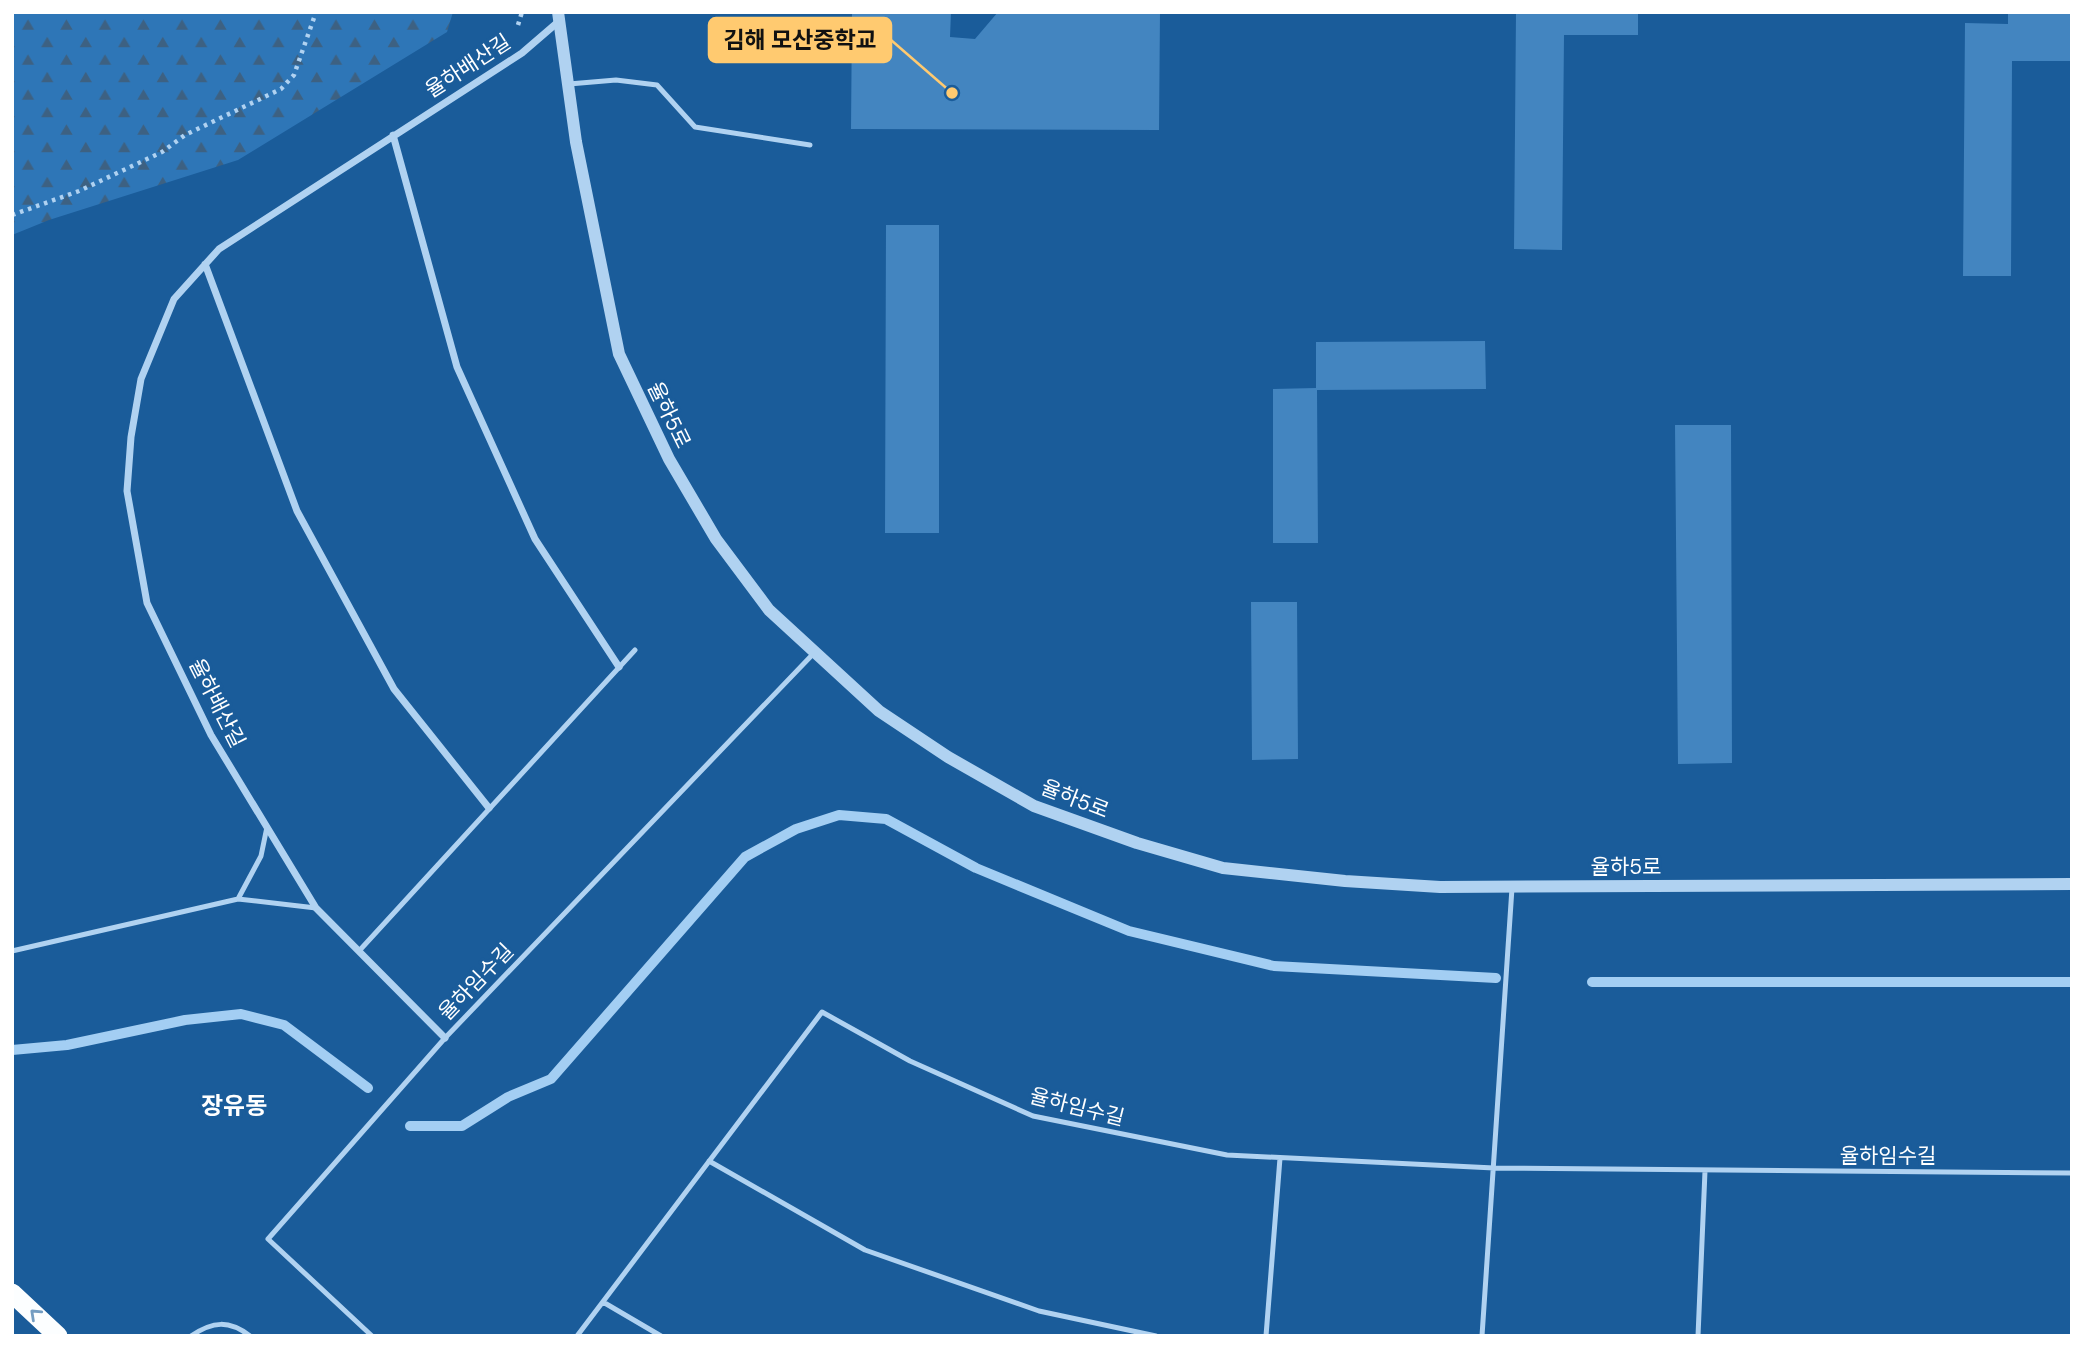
<svg xmlns="http://www.w3.org/2000/svg" width="2084" height="1348" font-family="'DM Sans','Noto Sans KR',sans-serif">
<defs>
<pattern id="forest-firs" width="22" height="20" patternUnits="userSpaceOnUse" patternTransform="scale(1.75)"><rect width="22" height="20" fill="#2e76b7"/><path d="M5 1l3.5 6h-7zM16 11l3.5 6h-7z" fill="#3d6182"/></pattern>
</defs>
<rect width="100%" height="100%" fill="#1a5c9a"/>
<path fill="url(#forest-firs)" d="M12,12h441l-6,20 -209,128 -189,60 -37,15z"/>
<g fill="none" stroke-linecap="round" stroke-linejoin="round">
<path stroke="#a3cef3" stroke-width="10" d="M1592,982h480
M12,1050l55,-5 118,-25 56,-6 43,11 84,63
M410,1126h52l46,-29 43,-18 194,-222 51,-28 43,-14 47,4 90,49 153,63 145,35 222,12"/>
</g>
<path fill="#4385c0" d="M852,12h99l-1,25 25,2 23,-27h162l-1,118 -308,-1z
M1516,12h122v23h-74l-2,215 -48,-1z
M2008,12h64v49h-60l-1,215h-48l2,-253 43,1z
M886,225h53v308h-54z
M1485,341l1,48 -169,1 1,153h-45v-154l43,-1v-46z
M1675,425h56l1,338 -54,1z
M1251,602h46l1,157 -46,1z"/>
<g fill="none" stroke-linecap="round" stroke-linejoin="round">
<path stroke="#b0d2f1" stroke-width="4.5" stroke-dasharray="3.5 5" stroke-linecap="butt" d="M518,25l4,-13
M12,215l67,-24 83,-39 23,-17 96,-46 13,-14 22,-63"/>
<path stroke="#b0d2f1" stroke-width="5" d="M569,84l47,-4 41,5 38,42 115,18
M238,899l23,-43 6,-29
M12,951l226,-52 78,9
M359,951l276,-301
M709,1161l156,89 174,61 117,25
M603,1302l58,34
M191,1336c22,-15 38,-16 59,0
M372,1336l-104,-97 177,-201 369,-385
M577,1336l245,-324 88,49 123,55 194,39 267,13 578,5
M1266,1336l14,-178
M1482,1336l30,-448
M1698,1336l7,-165"/>
<path stroke="#b0d2f1" stroke-width="7" d="M393,135l64,232 78,172 84,128
M205,264l92,247 97,178 95,119
M445,1038l-129,-130 -105,-173 -64,-132 -20,-112 4,-54 10,-58 33,-80 45,-50 303,-196 36,-31"/>
<path stroke="#b0d2f1" stroke-width="12" d="M558,12l18,130 43,212 50,105 47,80 53,71 110,101 69,46 86,49 103,37 86,25 122,13 95,6 632,-3"/>
<path stroke="#fcfeff" stroke-width="19" d="M12,1293l46,43"/>
</g>
<defs><path id="oneway-chevron" d="M-2-3.5L2.5 0L-2 3.5" fill="none" stroke-width="1.6" stroke-linecap="round" stroke-linejoin="round" transform="scale(1.75)"/></defs>
<use stroke="#749dc2" href="#oneway-chevron" transform="translate(35 1314) rotate(-137)"/>
<g text-anchor="middle" stroke-width="6" stroke-linejoin="round" paint-order="stroke">
<g font-size="21" fill="#fff" stroke="#1a5c9a">
<text transform="translate(468 66) rotate(-33)" y="7">율하배산길</text>
<text transform="translate(669 415) rotate(64)" y="7">율하5로</text>
<text transform="translate(217 703) rotate(63)" y="7">율하배산길</text>
<text transform="translate(1075 799) rotate(21)" y="7">율하5로</text>
<text x="1626" y="874">율하5로</text>
<text transform="translate(476 982) rotate(-46)" y="7">율하임수길</text>
<text transform="translate(1077 1107) rotate(14)" y="7">율하임수길</text>
<text x="1888" y="1163">율하임수길</text>
</g>
<g font-size="24" font-weight="bold" fill="#fff" stroke="#1a5c9a">
<text x="234" y="1114">장유동</text>
</g>
</g>
<path fill="none" stroke="#ffca70" stroke-width="2.5" d="M952 93L891 40"/>
<circle fill="#ffca70" stroke="#1a5c9a" stroke-width="2.5" cx="952" cy="93" r="7"/>
<rect fill="#ffca70" stroke="#ffca70" stroke-width="2.5" x="709" y="18" width="182" height="44" rx="7"/>
<g font-size="23" text-anchor="middle" font-weight="bold" fill="#111">
<text x="800" y="48">김해 모산중학교</text>
</g>
<rect width="2084" height="1348" fill="none" stroke="#ffffff" stroke-width="28"/>
</svg>
